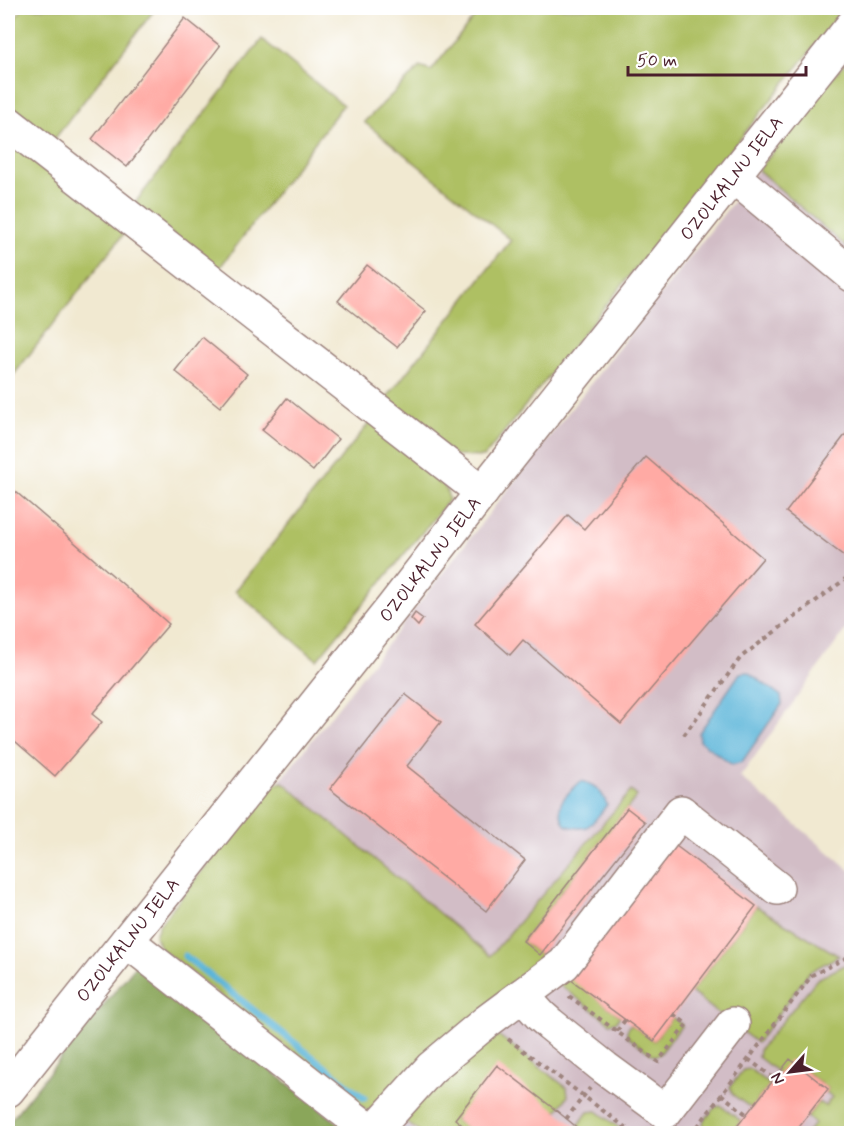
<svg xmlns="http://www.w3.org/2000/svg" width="859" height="1141" font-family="Mynerve,sans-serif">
<rect width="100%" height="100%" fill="#fff"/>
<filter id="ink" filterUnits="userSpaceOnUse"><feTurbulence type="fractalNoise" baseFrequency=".0167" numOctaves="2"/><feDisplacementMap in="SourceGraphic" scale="12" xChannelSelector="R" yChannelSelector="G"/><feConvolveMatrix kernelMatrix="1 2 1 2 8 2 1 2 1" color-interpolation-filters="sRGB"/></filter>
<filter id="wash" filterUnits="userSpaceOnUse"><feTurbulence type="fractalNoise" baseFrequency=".008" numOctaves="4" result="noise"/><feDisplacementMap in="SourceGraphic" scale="24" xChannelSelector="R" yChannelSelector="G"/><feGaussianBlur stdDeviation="1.35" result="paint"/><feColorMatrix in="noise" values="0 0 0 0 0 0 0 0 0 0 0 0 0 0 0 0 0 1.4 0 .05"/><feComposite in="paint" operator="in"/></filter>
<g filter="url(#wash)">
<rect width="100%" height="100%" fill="#f1e9d1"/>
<path fill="#d2bdc6" d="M758,170l93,81v371l-111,155 111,94v246l-14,16h-442l-237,-196z"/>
<path fill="#aec064" stroke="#7c7048" stroke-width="1.5" d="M23,8h133l-103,133 -45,-38v-76z
M480,8h365l-361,449 -28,-1 -72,-55 127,-161 -147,-118 56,-55 11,4 44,-55z
M262,39l81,66 -125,165 -84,-66z
M851,55v196l-93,-81z
M17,140l109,91 -118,151v-230z
M370,422l68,54 9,15 2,9 -132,160 -82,-69z
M283,782l207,174 141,-165 6,5 -114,145 17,14 2,4 -17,18 -147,129 -11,5 -207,-163 -5,-12 4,-11 105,-132 9,-9z
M756,906l83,50 -30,16 -52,71 -66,-51z
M849,963l2,2v152l-14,16h-31l9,-10 -8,-6 11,-15 7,4 7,-9 -6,-5 2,-3 -37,-29 -12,13 -21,-16 1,-7 58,-71z
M564,973l56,43 -4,6 -6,1 -54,-41z
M672,1017l10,8 -22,29 -6,2 -27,-20v-6l4,-6 23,17z
M494,1032l73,56 1,8 -11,15 -102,8 18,14h-52l-19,-14 22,-28z
M750,1069l20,16 -19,23 -18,-13 -3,-8 13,-17z
M721,1106l20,15 -10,12h-22l-5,-3 -1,-8 12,-15z
M597,1111l29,22h-41l-8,-6 11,-15z"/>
<path fill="#8aa65a" stroke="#6a6242" stroke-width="1.5" d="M136,965l216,169h-344v-11z"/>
<path fill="#5cb5d9" stroke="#536a82" stroke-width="1.5" d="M748,672l33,24 1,8 -40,58 -10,3 -32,-24 -1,-8 41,-60z
M581,781c14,3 22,11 26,24 -15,18 -17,29 -42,20 -12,-23 0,-28 16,-44z"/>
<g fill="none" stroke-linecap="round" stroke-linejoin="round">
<path stroke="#5cb5d9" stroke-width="7" d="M185,956l179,142
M407,1133l1,1"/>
</g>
<g id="blocks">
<path fill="#ffaaa4" d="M185,18l35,28 -93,121 -35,-28z
M367,265l59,46 -29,36 -59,-46z
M202,337l45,37 -27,33 -45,-36z
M287,398l51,41 -25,32 -51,-41z
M852,426v136l-66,-50z
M646,457l117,101 -142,166 -98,-84 -13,15 -35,-31 93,-109 16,14z
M8,485l161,139 -77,90 10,8 -47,54 -47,-41z
M415,613l8,6 -5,7 -7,-7z
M405,694l36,28 -34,44 118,94 -39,51 -156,-122z
M627,808l18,14 -105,133 -17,-14z
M668,840l88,66 -102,135 -88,-65z
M790,1059l38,30 -35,45h-62z
M497,1065l60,46 28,23h-112l-18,-15z"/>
</g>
</g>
<g filter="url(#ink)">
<use href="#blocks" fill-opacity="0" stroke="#9e847e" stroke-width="1.5"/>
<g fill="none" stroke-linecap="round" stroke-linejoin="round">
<defs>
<g id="minor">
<path d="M8,123l474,369"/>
<path d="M733,176l119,99"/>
<path d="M127,941l247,193"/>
<path d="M522,995l19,21 9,8 55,44 60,44 68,-88"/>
<path id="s1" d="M8,1090l385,-483 89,-115 370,-466"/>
<path d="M373,1132l58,-64 55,-46 78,-58 117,-152 96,76"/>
</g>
</defs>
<use href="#minor" stroke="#9e847e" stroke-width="36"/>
<path stroke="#9e847e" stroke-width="4" stroke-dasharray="4.5 4.5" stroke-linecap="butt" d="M684,735l57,-78 111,-83
M569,996l89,66 29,-38 -13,-9
M617,1031l8,-11
M508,1039l126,95
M748,1059l27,20
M721,1094l25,20
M566,1119l24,-31
M692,1134l120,-159 40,-20"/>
<use href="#minor" stroke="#fff" stroke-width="33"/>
</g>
</g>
<g text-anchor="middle" stroke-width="5" stroke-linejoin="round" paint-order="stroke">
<g font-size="18" fill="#4a1f2b" stroke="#fff">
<text dy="6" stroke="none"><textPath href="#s1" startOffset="1164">OZOLKALNU IELA</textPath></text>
<text dy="6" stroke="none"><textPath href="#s1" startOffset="678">OZOLKALNU IELA</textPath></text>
<text dy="6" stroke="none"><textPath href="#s1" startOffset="192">OZOLKALNU IELA</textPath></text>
</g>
</g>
<rect width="859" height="1141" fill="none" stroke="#fff" stroke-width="30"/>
<g transform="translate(790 1072) rotate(242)" stroke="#ffffff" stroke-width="4.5" paint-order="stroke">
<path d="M0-4.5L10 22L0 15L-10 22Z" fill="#4a1f2b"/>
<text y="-9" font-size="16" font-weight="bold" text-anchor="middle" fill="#4a1f2b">N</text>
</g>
<path d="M628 66v9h178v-9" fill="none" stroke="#4a1f2b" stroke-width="3"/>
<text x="637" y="66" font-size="18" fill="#4a1f2b" stroke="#ffffff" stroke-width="4.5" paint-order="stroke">50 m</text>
</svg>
